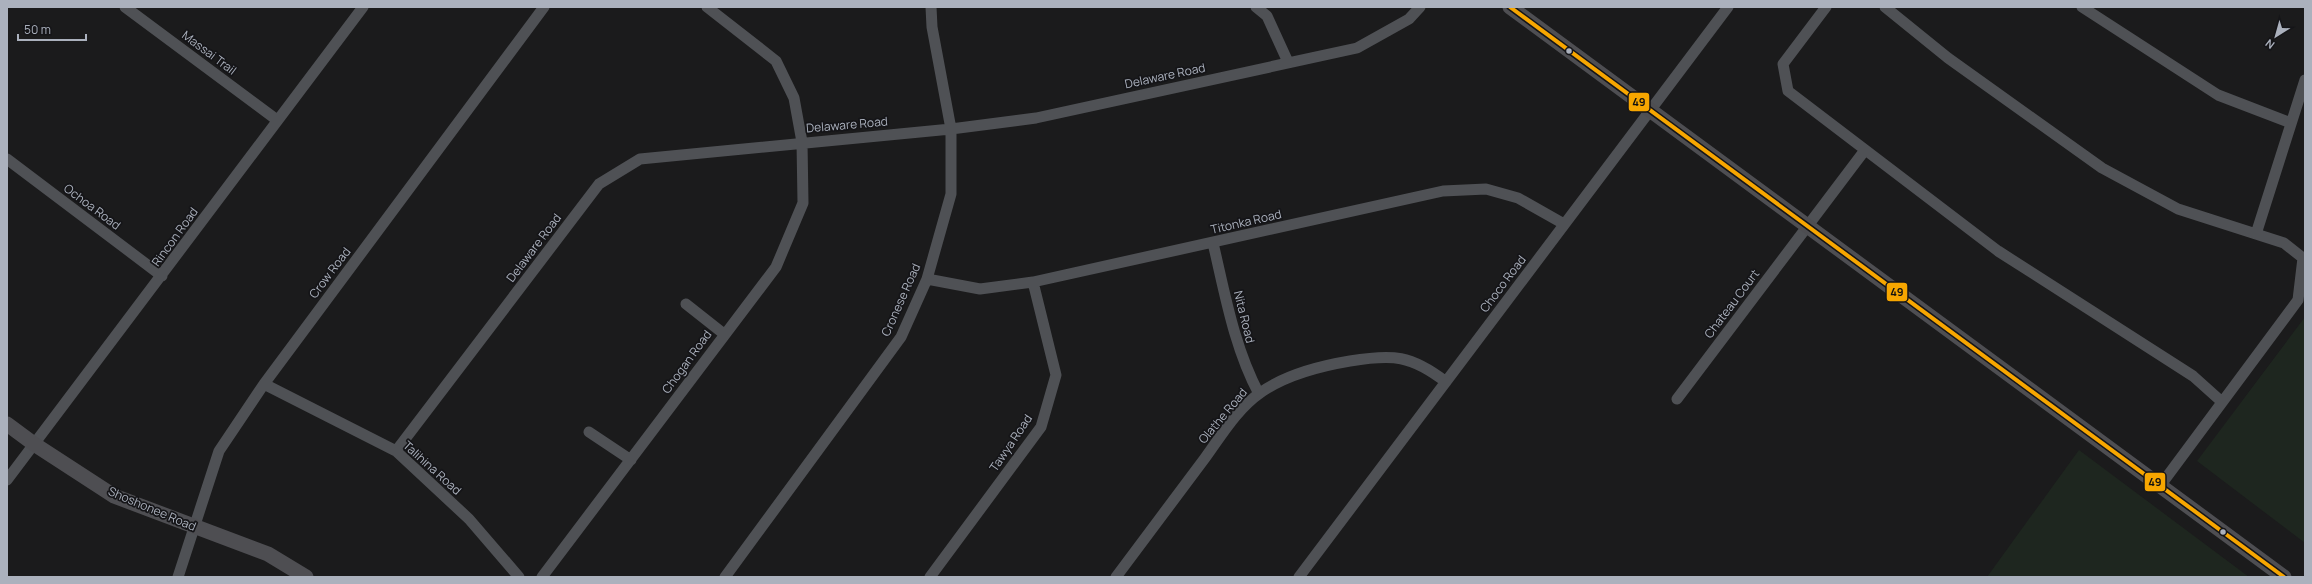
<svg xmlns="http://www.w3.org/2000/svg" width="2312" height="584" font-family="Manrope,sans-serif">
<rect width="100%" height="100%" fill="#1b1b1c"/>
<path fill="#1e261f" d="M2305,317v226l-108,-82z
M2079,450l170,127h-262z"/>
<g fill="none" stroke-linecap="round" stroke-linejoin="round">
<path stroke="#4f5155" stroke-width="11" d="M125,7l152,113
M1256,7l11,9 21,46
M1826,7l-43,57 5,27 210,160 195,125 29,26
M1885,7l63,51 154,110 76,41 106,34 19,15 -5,42 -138,186
M2082,7l136,88 73,28
M7,159l155,117
M2256,234l49,-154
M1213,243c12,51 21,104 46,151
M927,279l53,10 53,-7 410,-91 43,-2 32,9 46,26
M686,304l38,30
M264,384l132,67 73,68 50,58
M1677,399l188,-249
M589,432l42,28
M396,451l203,-267 41,-25 311,-30 85,-11 321,-70 52,-29 11,-12
M7,480l356,-473
M178,577l41,-126 45,-67 280,-377
M542,577l234,-310 27,-64 -1,-61 -8,-44 -18,-37 -69,-54
M725,577l176,-240 26,-58 24,-85v-65l-19,-102 -1,-20
M930,577l111,-150 15,-52 -23,-93
M1116,577c30,-40 59,-79 89,-119 16,-22 32,-49 55,-65 25,-18 60,-27 90,-32 43,-7 61,-6 96,21
M1299,577l429,-570"/>
<path stroke="#4e4e52" stroke-width="15" d="M1510,7l774,570
M7,424l27,20 80,52 154,58 38,23"/>
<defs>
<path id="bus-1" d="M1510,7l774,570"/>
</defs>
<use href="#bus-1" stroke="#151518" stroke-width="7"/>
<use href="#bus-1" stroke="#f7a600" stroke-width="4"/>
</g>
<g fill="#abb1bd" stroke="#151518" stroke-width="1.5">
<circle cx="1569" cy="51" r="3.5"/>
<circle cx="2223" cy="532" r="3.5"/>
</g>
<g text-anchor="middle" stroke-width="3.5" stroke-linejoin="round" paint-order="stroke">
<g font-size="12" fill="#abb1bd" stroke="#151518">
<text transform="translate(209 53) rotate(37)" y="4">Massai Trail</text>
<text transform="translate(1165 76) rotate(-12)" y="4">Delaware Road</text>
<text transform="translate(847 125) rotate(-5)" y="4">Delaware Road</text>
<text transform="translate(92 207) rotate(37)" y="4">Ochoa Road</text>
<text transform="translate(1246 222) rotate(-13)" y="4">Titonka Road</text>
<text transform="translate(175 237) rotate(-54)" y="4">Rincon Road</text>
<text transform="translate(534 248) rotate(-53)" y="4">Delaware Road</text>
<text transform="translate(330 273) rotate(-53)" y="4">Crow Road</text>
<text transform="translate(1503 284) rotate(-53)" y="4">Choco Road</text>
<text transform="translate(901 300) rotate(-66)" y="4">Cronese Road</text>
<text transform="translate(1732 304) rotate(-53)" y="4">Chateau Court</text>
<text transform="translate(1244 317) rotate(76)" y="4">Nita Road</text>
<text transform="translate(687 362) rotate(-54)" y="4">Chogan Road</text>
<text transform="translate(1223 416) rotate(-50)" y="4">Olathe Road</text>
<text transform="translate(1011 443) rotate(-56)" y="4">Tawya Road</text>
<text transform="translate(432 468) rotate(42)" y="4">Talihina Road</text>
<text transform="translate(152 509) rotate(23)" y="4">Shoshonee Road</text>
</g>
</g>
<g stroke="#151518" stroke-width="1.5">
<rect x="1628" y="92" width="22" height="20" rx="4" fill="#f7a600"/>
<rect x="1886" y="282" width="22" height="20" rx="4" fill="#f7a600"/>
<rect x="2144" y="472" width="22" height="20" rx="4" fill="#f7a600"/>
</g>
<g font-size="11" text-anchor="middle" font-weight="bold" fill="#111">
<text x="1639" y="106">49</text>
<text x="1897" y="296">49</text>
<text x="2155" y="486">49</text>
</g>
<rect width="2312" height="584" fill="none" stroke="#abb1bd" stroke-width="16"/>
<g transform="translate(2276 36) rotate(217)" stroke="#151518" stroke-width="3" paint-order="stroke">
<path d="M0-3L7 15L0 10L-7 15Z" fill="#abb1bd"/>
<text y="-6" font-size="11" font-weight="bold" text-anchor="middle" fill="#abb1bd">N</text>
</g>
<path d="M18 34v6h68v-6" fill="none" stroke="#abb1bd" stroke-width="2"/>
<text x="24" y="34" font-size="12" fill="#abb1bd" stroke="#151518" stroke-width="3" paint-order="stroke">50 m</text>
</svg>
